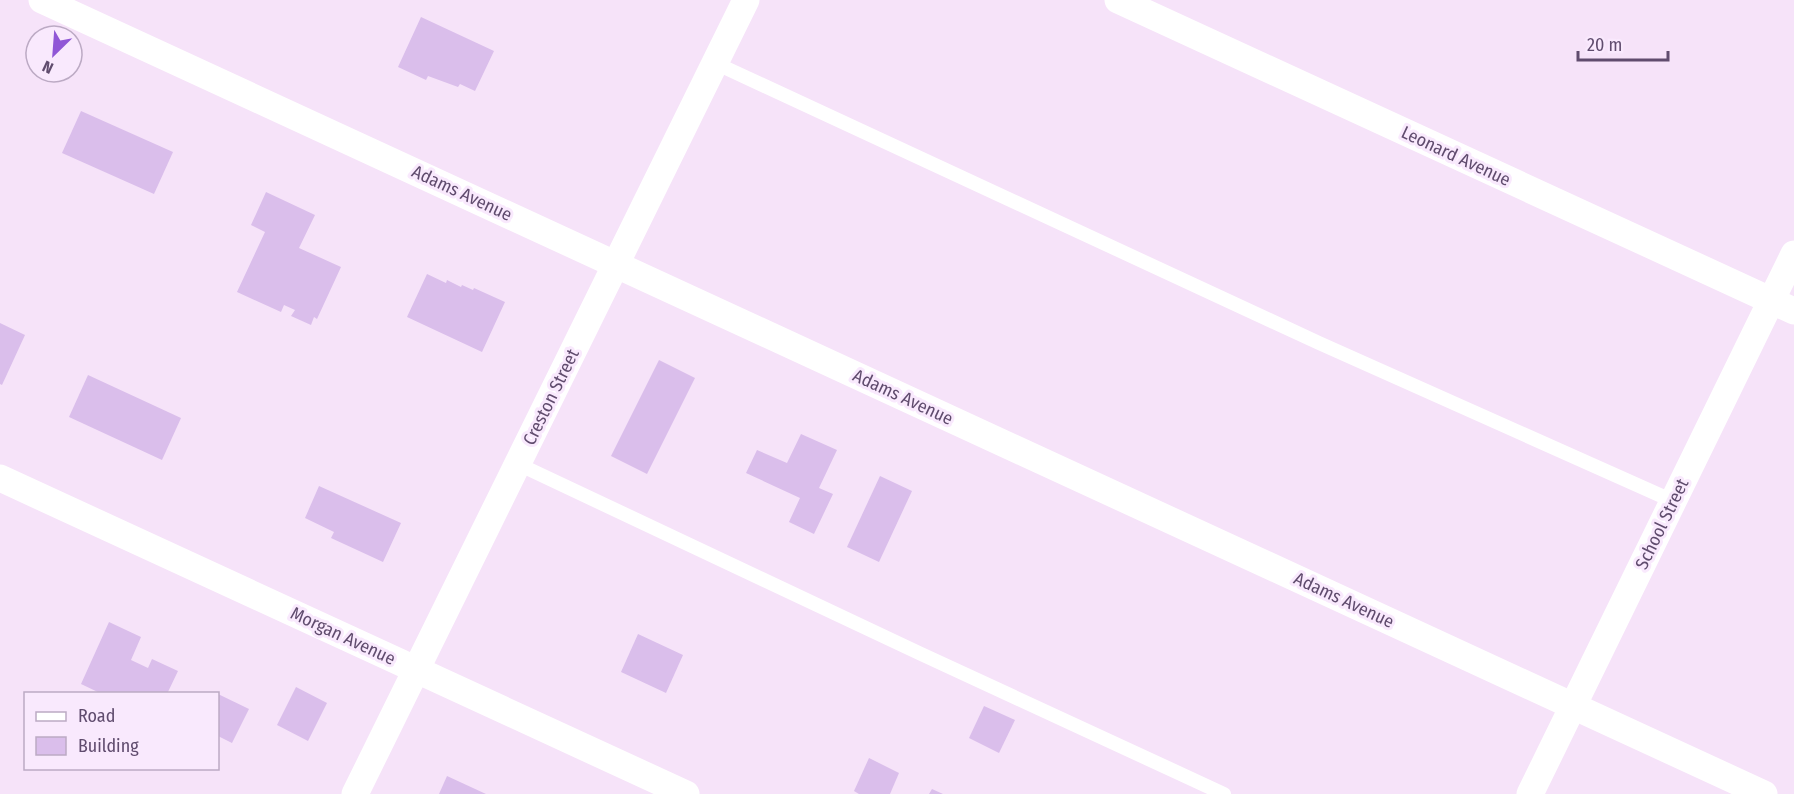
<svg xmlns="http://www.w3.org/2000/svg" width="1794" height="794" font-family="'Fira Sans Condensed',sans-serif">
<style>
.building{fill:#dabeeb}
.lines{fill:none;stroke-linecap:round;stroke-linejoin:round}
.lane{stroke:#fff;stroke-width:14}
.street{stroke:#fff;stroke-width:27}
.labels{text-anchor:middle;stroke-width:6;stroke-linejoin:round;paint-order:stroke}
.street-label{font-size:18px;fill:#604c6e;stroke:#f9e9fd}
</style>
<rect width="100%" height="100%" fill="#f6e3f9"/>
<g class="building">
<polygon points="421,17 494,51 475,91 460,84 458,87 428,76 426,80 398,67"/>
<polygon points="81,111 173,152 154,194 62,153"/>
<polygon points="266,192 315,215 299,248 341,267 317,319 314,317 311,325 291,316 295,310 284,305 281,312 237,292 265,232 251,225"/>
<polygon points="427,274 446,283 447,280 461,287 462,285 473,290 474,288 505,302 482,352 407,317"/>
<polygon points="0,323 25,335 2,385 0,384"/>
<polygon points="659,360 695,378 647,474 611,456"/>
<polygon points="88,375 181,418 162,460 69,417"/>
<polygon points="801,434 837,450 819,488 833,494 814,534 789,522 800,498 746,473 757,450 787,463"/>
<polygon points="880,476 912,491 879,562 847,547"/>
<polygon points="319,486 401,523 383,562 331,538 334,532 305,518"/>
<polygon points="109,622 141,637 131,660 148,668 152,659 178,671 167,694 102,694 81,684"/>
<polygon points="638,634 683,655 666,693 621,672"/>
<polygon points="296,687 327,703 308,741 277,725"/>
<polygon points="218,694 249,709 232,743 218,736"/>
<polygon points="984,706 1015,720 999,753 969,738"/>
<polygon points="869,758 899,773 890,794 859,794 854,791"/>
<polygon points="447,776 486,794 439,794"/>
<polygon points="932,789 943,794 929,794"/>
</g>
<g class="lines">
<g class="lane">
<polyline points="715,63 1319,343 1673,501"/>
<polyline points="518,464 919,653 1224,794"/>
</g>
<g class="street">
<polyline points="42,0 1764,794"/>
<polyline points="1118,0 1794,311"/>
<polyline points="0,478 686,794"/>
<polyline points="355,794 746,0"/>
<polyline points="1530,794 1794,254"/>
</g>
</g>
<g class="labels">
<g class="street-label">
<text transform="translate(1456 156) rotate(25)" y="6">Leonard Avenue</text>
<text transform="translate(462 193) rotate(25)" y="6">Adams Avenue</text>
<text transform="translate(551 397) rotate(-64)" y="6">Creston Street</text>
<text transform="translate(903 397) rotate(25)" y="6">Adams Avenue</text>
<text transform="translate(1662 524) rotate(-64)" y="6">School Street</text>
<text transform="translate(1344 600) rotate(25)" y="6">Adams Avenue</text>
<text transform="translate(343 636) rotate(25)" y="6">Morgan Avenue</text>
</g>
</g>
<rect x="24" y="692" width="195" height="78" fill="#f9e9fd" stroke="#bcaac4" stroke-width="1.5"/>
<rect x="36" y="712" width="30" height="9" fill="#ffffff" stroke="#bcaac4" stroke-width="1.5"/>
<text x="78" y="722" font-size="18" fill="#604c6e">Road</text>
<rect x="36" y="737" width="30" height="18" fill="#dabeeb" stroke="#bcaac4" stroke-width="1.5"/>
<text x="78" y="752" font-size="18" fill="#604c6e">Building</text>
<g transform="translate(54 54) rotate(205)"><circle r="28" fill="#f9e9fd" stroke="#bcaac4" stroke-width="1.5"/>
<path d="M0-4.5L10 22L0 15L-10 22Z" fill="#9056d6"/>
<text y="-9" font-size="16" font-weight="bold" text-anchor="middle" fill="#604c6e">N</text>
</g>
<path d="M1578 51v9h90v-9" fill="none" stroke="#604c6e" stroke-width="3"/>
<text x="1587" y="51" font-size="18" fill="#604c6e" stroke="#f9e9fd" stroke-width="4.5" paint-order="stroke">20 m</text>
</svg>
